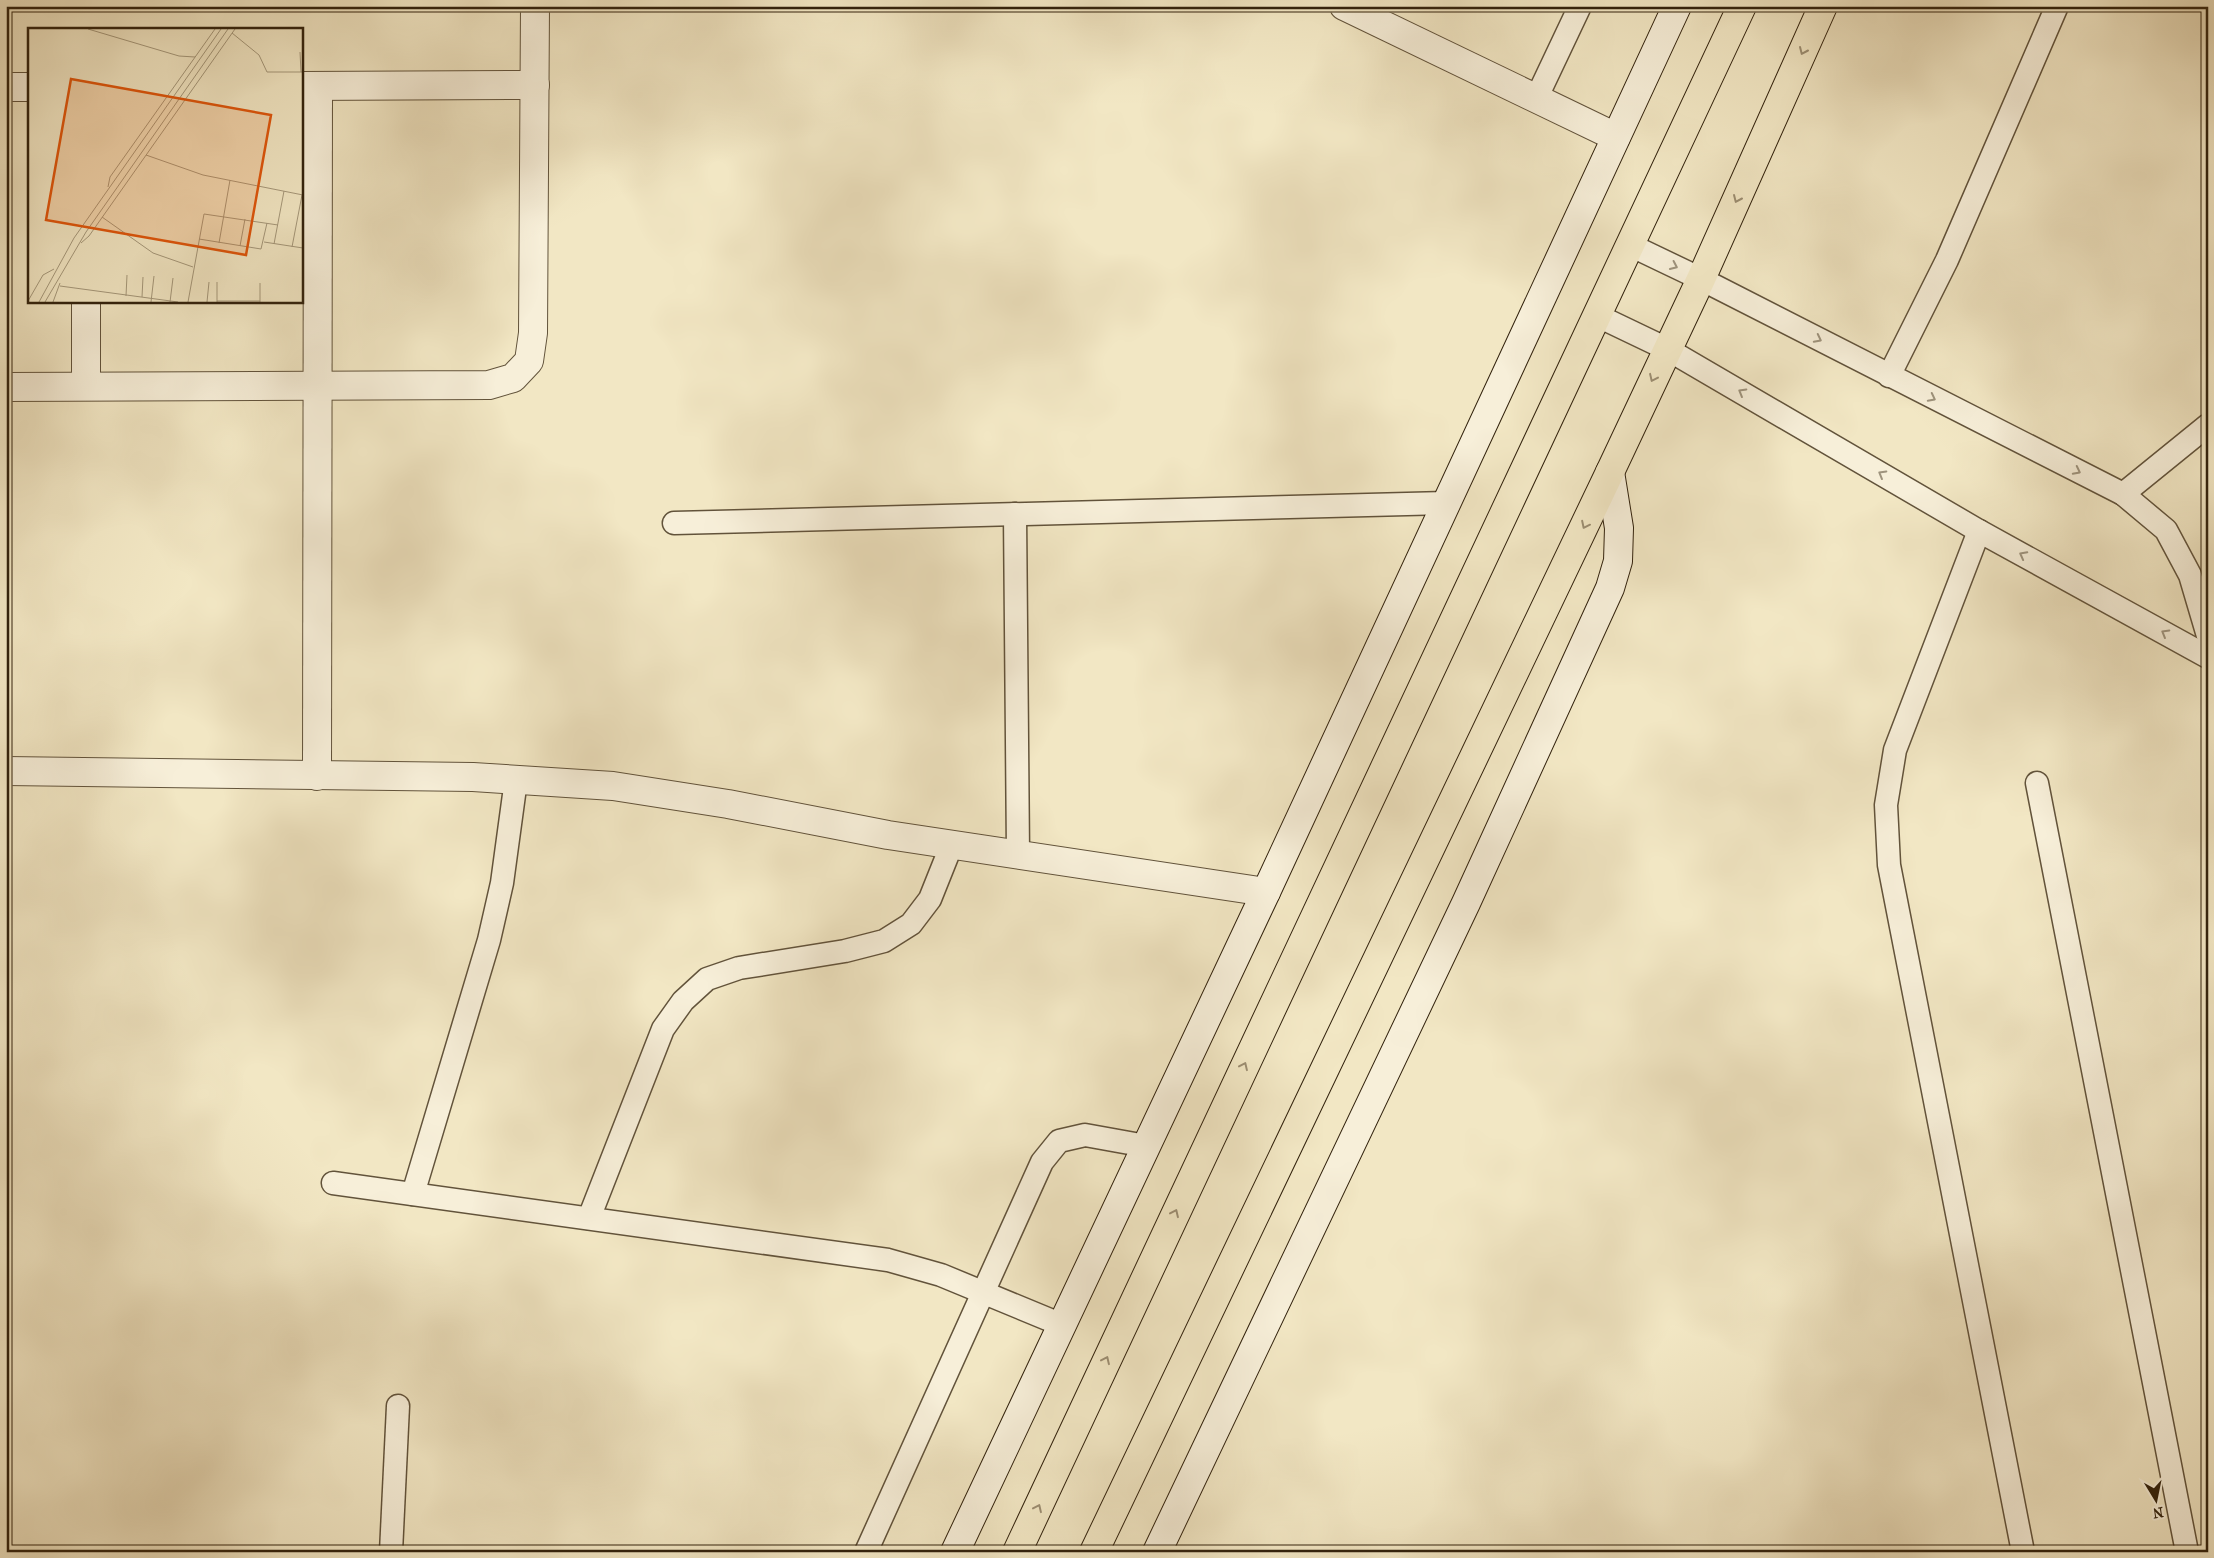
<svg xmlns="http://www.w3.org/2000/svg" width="2214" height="1558" font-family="'IM FELL French Canon',serif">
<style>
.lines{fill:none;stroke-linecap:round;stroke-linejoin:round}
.lane-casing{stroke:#62533b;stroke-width:25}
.street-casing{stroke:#62533b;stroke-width:30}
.secondary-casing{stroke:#32220d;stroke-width:30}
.highway-casing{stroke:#32220d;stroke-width:30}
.lane{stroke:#f7efd9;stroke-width:22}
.street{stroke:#f7efd9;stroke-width:28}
.secondary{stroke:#f7efd9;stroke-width:28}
.highway{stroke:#f2e7c4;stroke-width:28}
.oneway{stroke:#9c8e72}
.oneway2{stroke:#9e937d}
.inset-road{fill:none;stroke:#a5987b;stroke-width:1}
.view{fill:#df560c;fill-opacity:0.15;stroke:#df560c;stroke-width:2.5}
.inset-edge{fill:none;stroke:#32220d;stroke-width:2.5}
</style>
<rect width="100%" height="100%" fill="#f2e7c4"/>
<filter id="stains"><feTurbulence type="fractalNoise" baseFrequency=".004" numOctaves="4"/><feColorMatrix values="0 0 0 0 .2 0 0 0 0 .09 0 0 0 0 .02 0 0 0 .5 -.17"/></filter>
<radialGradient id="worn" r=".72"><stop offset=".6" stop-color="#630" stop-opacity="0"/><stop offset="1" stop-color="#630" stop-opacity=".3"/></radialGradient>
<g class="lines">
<g class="lane-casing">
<g id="lane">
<polyline points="1536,99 1580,6"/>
<polyline points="1630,245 1701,279 2123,494 2166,530 2190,575 2208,636"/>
<polyline points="1596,315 1667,349 1979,531 2208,657"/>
<polyline points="1889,376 1947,260 2057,6"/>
<polyline points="2123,494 2208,425"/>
<polyline points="1015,514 1018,854"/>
<polyline points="674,523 1446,503"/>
<polyline points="1979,531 1895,750 1886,805 1889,865 2023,1552"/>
<polyline points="2037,783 2187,1552"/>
<polyline points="333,1183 888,1260 941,1275 1062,1325"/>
<polyline points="413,1194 489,940 502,883 516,780"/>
<polyline points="589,1218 663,1029 683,1001 707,979 739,968 845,951 884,941 911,924 930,899 952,844"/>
<polyline points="391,1552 398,1406"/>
<polyline points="866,1552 1042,1162 1059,1141 1085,1135 1146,1146"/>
</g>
</g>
<g class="street-casing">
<g id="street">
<polyline points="1344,6 1616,137"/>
<polyline points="301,86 535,85"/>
<polyline points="6,87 29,87"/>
<polyline points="86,386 86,301"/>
<polyline points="6,387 489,385 513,378 529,361 533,333 535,6"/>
<polyline points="6,771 473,777 613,786 728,804 888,835 1266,892"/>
<polyline points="317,776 318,86"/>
</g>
</g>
<g class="secondary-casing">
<g id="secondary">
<polyline points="955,1552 1266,892 1677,6"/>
<polyline points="1157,1552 1466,903 1610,588 1618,561 1619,528 1610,472"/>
</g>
</g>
<g class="highway-casing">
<g id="highway">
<polyline points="1017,1552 1742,6"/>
<polyline points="1094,1552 1610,472 1701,279 1823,6"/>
</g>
</g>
<use href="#lane" class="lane"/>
<use href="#street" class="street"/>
<use href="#secondary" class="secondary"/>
<use href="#highway" class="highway"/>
</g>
<defs><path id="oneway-chevron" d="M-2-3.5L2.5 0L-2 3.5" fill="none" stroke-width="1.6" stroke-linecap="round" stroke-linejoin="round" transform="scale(1.25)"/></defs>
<g class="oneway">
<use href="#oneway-chevron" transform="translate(1803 51) rotate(114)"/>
<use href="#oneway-chevron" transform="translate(1737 199) rotate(114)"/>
<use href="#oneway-chevron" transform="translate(1653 378) rotate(115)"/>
<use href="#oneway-chevron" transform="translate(1585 525) rotate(116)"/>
<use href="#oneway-chevron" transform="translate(1244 1066) rotate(-65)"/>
<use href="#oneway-chevron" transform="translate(1175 1213) rotate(-65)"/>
<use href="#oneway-chevron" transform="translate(1106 1360) rotate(-65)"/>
<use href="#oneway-chevron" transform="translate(1038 1508) rotate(-65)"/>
</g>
<g class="oneway2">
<use href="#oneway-chevron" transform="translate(1674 266) rotate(25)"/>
<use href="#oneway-chevron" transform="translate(1818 339) rotate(27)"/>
<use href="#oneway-chevron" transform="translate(1742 392) rotate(-150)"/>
<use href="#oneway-chevron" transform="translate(1932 398) rotate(27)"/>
<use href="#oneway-chevron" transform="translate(2077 471) rotate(27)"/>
<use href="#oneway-chevron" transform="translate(1882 474) rotate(-150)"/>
<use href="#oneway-chevron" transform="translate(2023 555) rotate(-152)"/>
<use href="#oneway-chevron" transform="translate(2165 633) rotate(-150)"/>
</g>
<g transform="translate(28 28)">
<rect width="275" height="275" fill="#f2e7c4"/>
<path class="inset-road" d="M60,1L151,28L167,29M204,5L231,27L239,44H275M272,24L273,44M118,127L175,147L275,167M80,159L82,149L187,1M74,189L125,225L165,239M171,211L233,221L239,195M236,214L275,220M53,215L61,208L207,1M191,215L202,152M246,216L256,163M212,218L217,191M264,219L274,167M32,258L150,274M98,268L99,247M114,269L115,249M0,273L15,247L26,241M189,273H232M11,274L46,210L193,1M17,274L58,204L200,1M25,274L32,255M123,274L126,248M142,274L145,250M160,274L176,186L250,197M179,274L181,254M189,274V254M232,274V255"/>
<path class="view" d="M43,51L243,87L218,227L18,192Z"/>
<rect width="275" height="275" class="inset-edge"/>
</g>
<rect width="2214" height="1558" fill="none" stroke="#f2e7c4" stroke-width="25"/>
<rect x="8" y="8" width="2199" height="1543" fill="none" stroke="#32220d" stroke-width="2.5"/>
<rect x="12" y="12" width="2189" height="1533" fill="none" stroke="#32220d"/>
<g transform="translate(2156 1500) rotate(170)" stroke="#f7efd9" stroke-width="4" paint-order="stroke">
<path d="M0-4L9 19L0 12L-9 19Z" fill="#32220d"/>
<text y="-8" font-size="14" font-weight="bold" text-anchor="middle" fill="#32220d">N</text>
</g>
<rect width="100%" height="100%" filter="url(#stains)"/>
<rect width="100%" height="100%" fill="url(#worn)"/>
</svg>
